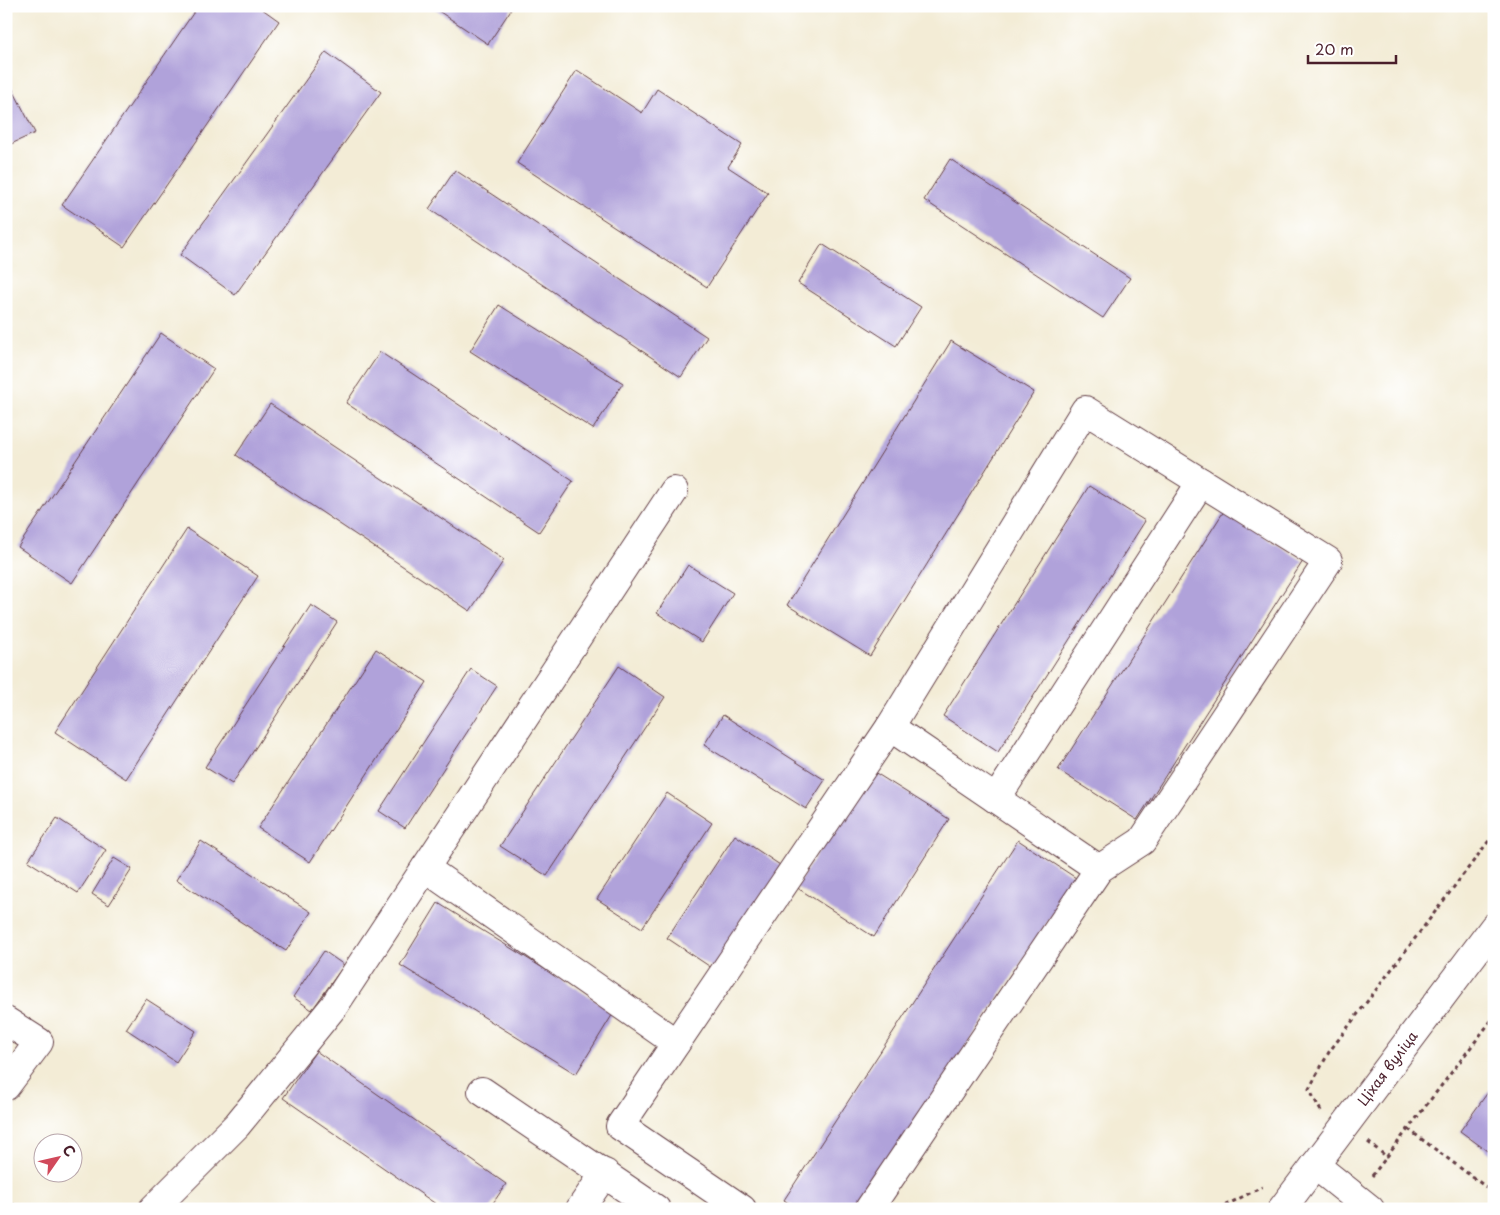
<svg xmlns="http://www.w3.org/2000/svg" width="1500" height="1215" font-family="'Playpen Sans',sans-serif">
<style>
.building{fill:#b0a2da}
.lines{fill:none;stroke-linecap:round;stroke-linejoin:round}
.minor-casing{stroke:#633e45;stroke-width:30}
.path{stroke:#633e45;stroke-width:3;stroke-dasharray:4 4;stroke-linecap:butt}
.minor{stroke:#fff;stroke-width:28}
.labels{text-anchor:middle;stroke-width:4.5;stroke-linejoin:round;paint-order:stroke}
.street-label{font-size:14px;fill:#4a1f2b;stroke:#fff}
</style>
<rect width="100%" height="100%" fill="#fff"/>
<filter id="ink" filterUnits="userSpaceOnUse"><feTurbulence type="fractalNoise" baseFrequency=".02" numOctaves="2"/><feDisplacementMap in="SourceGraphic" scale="10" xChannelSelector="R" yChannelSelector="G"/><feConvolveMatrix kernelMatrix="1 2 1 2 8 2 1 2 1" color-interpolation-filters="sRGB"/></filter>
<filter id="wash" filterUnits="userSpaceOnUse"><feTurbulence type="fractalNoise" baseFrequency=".0096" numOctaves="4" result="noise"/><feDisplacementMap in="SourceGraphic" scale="20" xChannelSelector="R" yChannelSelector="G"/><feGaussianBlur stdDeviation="1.12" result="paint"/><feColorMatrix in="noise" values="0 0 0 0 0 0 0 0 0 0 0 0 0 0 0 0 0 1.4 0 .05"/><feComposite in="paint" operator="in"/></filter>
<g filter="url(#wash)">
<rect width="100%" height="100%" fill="#f3ecd6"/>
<g id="blocks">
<g class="building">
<polygon points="198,6 258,6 279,21 124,247 62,205"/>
<polygon points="431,6 509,6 512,8 488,44"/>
<polygon points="326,52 381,92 235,295 180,255"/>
<polygon points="577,70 642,113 657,89 742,145 728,167 768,193 707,287 517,163"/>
<polygon points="6,76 35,133 11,144 6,134"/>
<polygon points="950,159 1130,278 1103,318 924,200"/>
<polygon points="455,170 707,337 681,377 429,209"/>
<polygon points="822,244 921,307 896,346 798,283"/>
<polygon points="499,305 623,383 593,429 470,351"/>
<polygon points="161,333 214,369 72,583 18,547"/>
<polygon points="951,341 1034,392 870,656 787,605"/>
<polygon points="380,352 573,481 539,532 346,403"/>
<polygon points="270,404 504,560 470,611 236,455"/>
<polygon points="1089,486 1145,521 998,752 943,716"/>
<polygon points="1224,511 1303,561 1137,820 1058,770"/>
<polygon points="187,529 258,576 126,779 55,732"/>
<polygon points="688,565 733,593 702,642 657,613"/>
<polygon points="311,605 337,622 232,784 205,767"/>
<polygon points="376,649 427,682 310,862 258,828"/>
<polygon points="619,666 665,697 547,876 500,846"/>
<polygon points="471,669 497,686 405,828 379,811"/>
<polygon points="723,715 825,780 806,809 704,745"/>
<polygon points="871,770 949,819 874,937 796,887"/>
<polygon points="667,793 712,823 642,928 597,899"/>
<polygon points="57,818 106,850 78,893 28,861"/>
<polygon points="735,835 783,867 715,970 667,938"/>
<polygon points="1018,840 1076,878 860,1209 797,1209 784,1200"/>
<polygon points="201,841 311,912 286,951 176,880"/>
<polygon points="114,858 132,869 109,905 92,894"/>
<polygon points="438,903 614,1012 576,1074 400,965"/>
<polygon points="324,951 344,965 312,1010 293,997"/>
<polygon points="146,999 196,1031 176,1062 126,1029"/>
<polygon points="316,1051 506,1184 489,1209 443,1209 283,1098"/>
<polygon points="1494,1084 1494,1156 1460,1131"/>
</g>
</g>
</g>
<g filter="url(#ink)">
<use href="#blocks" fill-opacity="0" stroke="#633e45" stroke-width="1"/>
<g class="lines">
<g class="minor-casing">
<g id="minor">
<polyline points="890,727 1085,410 1328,561 1142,841 1099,869"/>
<polyline points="996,799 1201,482"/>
<polyline points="425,868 676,1043"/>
<polyline points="6,1021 39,1042 6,1086"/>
<polyline points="482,1091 656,1209"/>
<polyline points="1315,1165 1370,1209"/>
<polyline points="153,1209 237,1125 334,1006 674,491"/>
<polyline points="580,1209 605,1173"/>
<polyline points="742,1209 620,1126 890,727 1099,869 869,1209"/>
<path id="s1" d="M1282,1209L1494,927"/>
</g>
</g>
<g class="path">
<polyline points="1321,1111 1309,1089 1329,1052 1494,834"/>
<polyline points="1408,1129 1494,1193"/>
<polyline points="1368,1142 1387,1157"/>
<polyline points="1372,1176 1494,1017"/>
<polyline points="6,1200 20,1209"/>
<polyline points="1218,1209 1262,1187"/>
</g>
<use href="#minor" class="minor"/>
</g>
</g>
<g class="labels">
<g class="street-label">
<text dy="5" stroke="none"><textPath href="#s1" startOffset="176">Ціхая вуліца</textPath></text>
</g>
</g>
<rect width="1500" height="1215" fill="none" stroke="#fff" stroke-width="25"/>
<g transform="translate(58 1158) rotate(56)"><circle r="24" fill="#ffffff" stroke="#b7a5aa"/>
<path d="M0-4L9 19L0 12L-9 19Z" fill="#d1495b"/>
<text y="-8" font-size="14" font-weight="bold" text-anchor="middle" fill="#4a1f2b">С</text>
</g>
<path d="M1308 55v8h88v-8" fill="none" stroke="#4a1f2b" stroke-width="2.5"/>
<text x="1315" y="55" font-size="15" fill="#4a1f2b" stroke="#ffffff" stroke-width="4" paint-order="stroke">20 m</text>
</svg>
